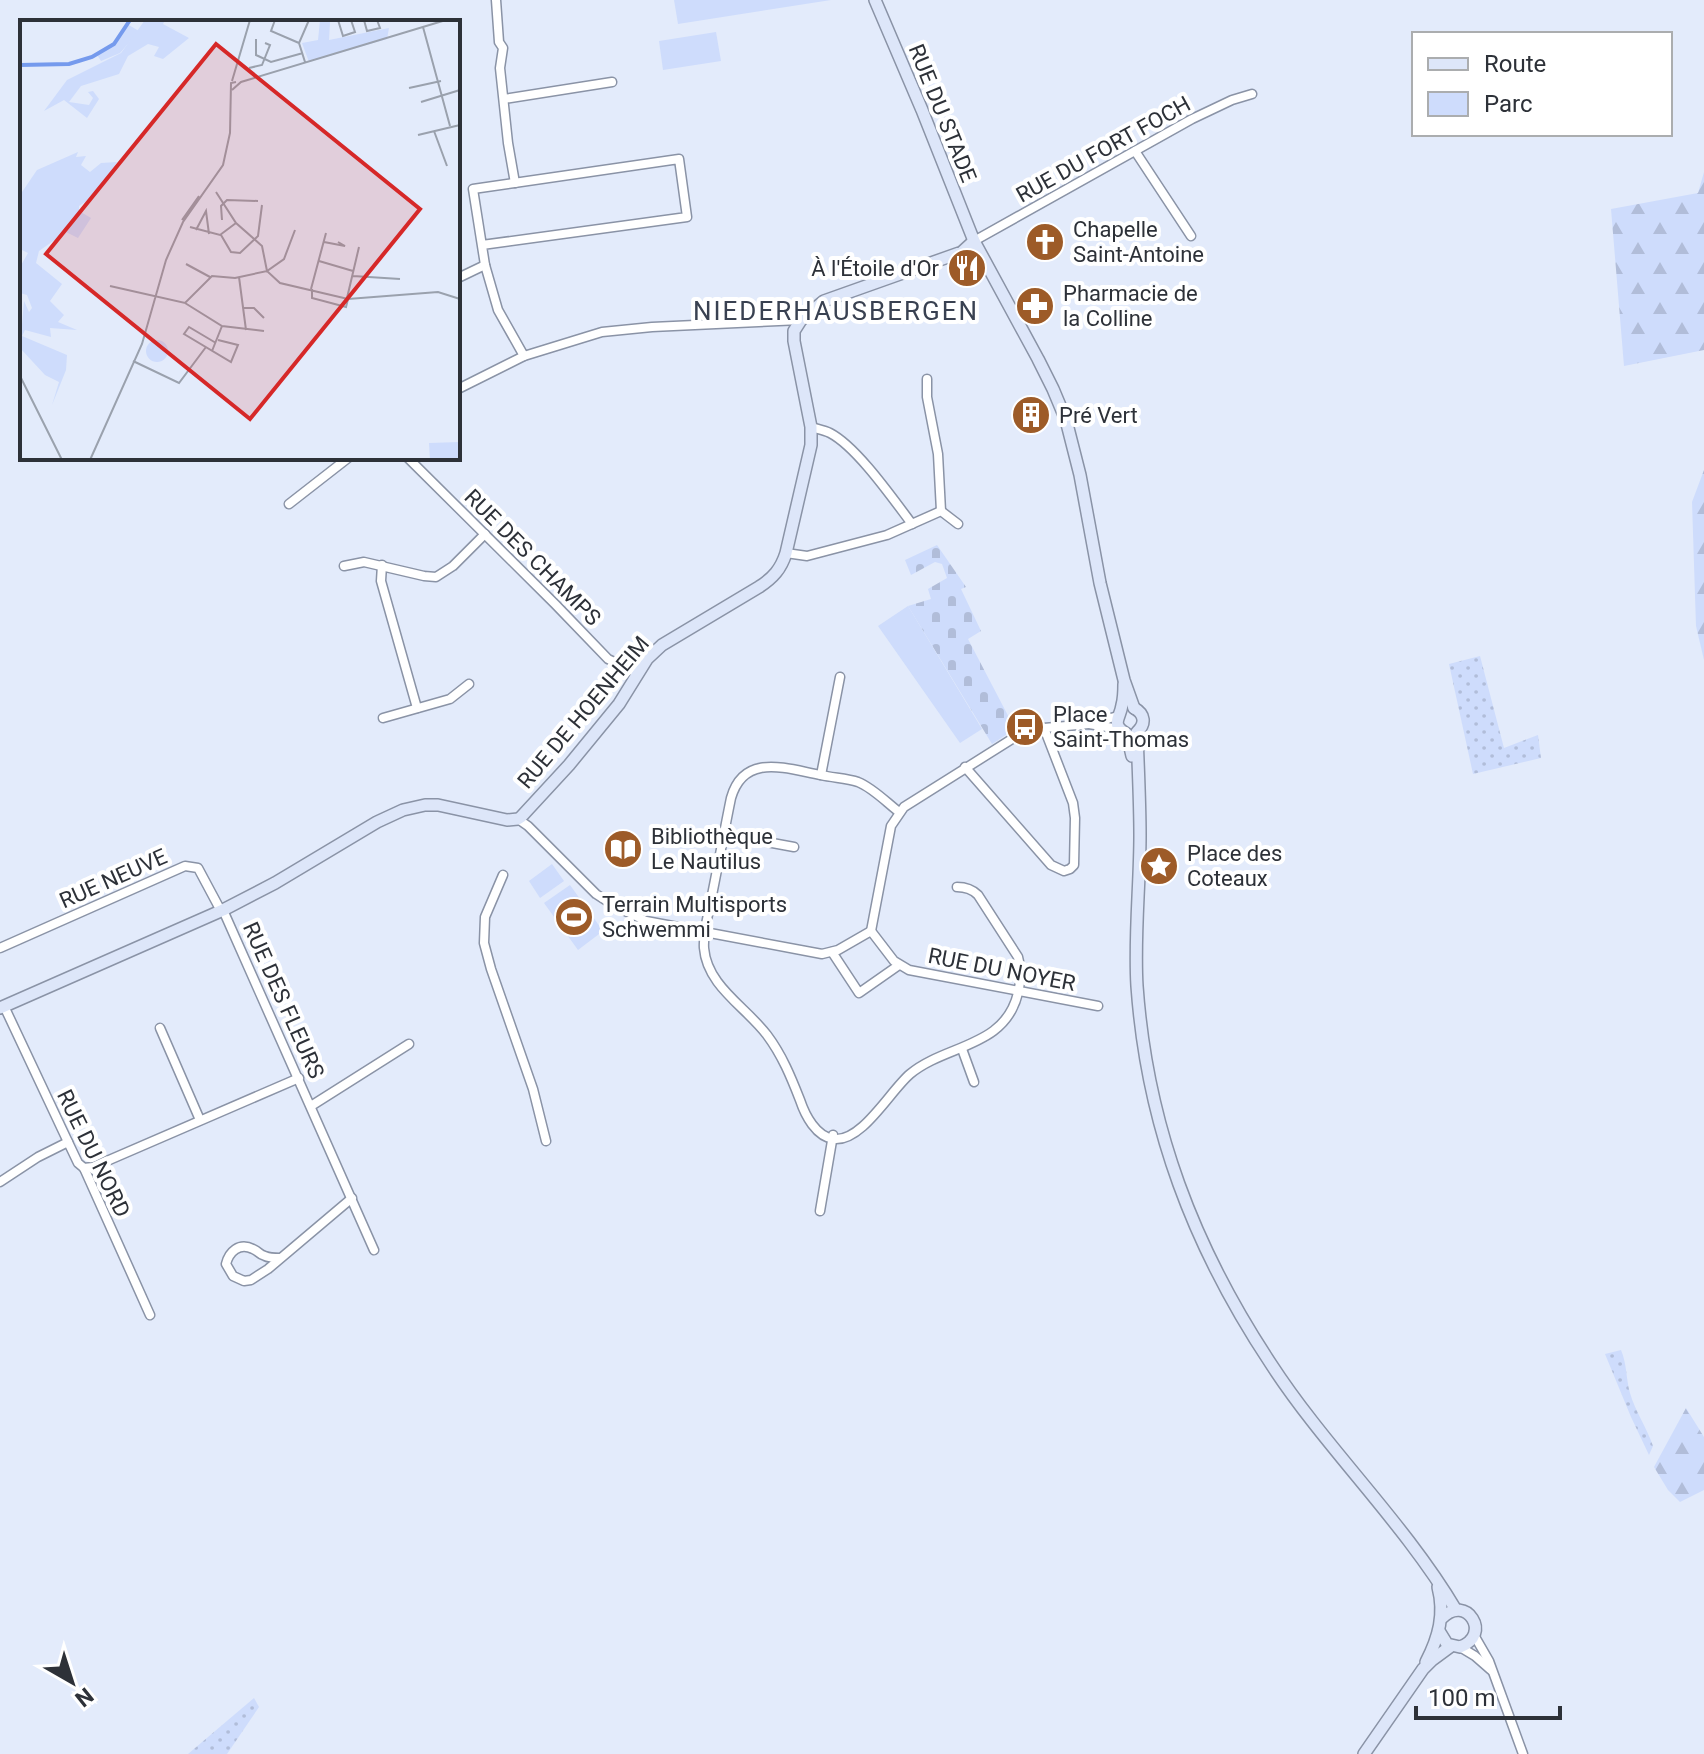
<svg xmlns="http://www.w3.org/2000/svg" width="1704" height="1754" font-family="Roboto,sans-serif">
<style>
.grass{fill:url(#grass-dots)}
.forest{fill:url(#forest-firs)}
.cemetery{fill:url(#cemetery-stones)}
.green{fill:#cedcfc}
.lines{fill:none;stroke-linecap:round;stroke-linejoin:round}
.street-casing{stroke:#8a93a6;stroke-width:11}
.secondary-casing{stroke:#8a93a6;stroke-width:14}
.street{stroke:#fff;stroke-width:8}
.secondary{stroke:#dde6f9;stroke-width:11}
.labels{text-anchor:middle;stroke-width:8;stroke-linejoin:round;paint-order:stroke}
.street-label{font-size:22px;fill:#2d3138;stroke:#fff}
.poi-label{font-size:22px;fill:#2d3138;stroke:#fff;text-anchor:start}
.quarter-label{font-size:26px;letter-spacing:2px;fill:#394151;stroke:#fff}
.inset-river{fill:none;stroke:#759aed;stroke-width:4}
.inset-road{fill:none;stroke:#9aa1ad;stroke-width:2}
.view{fill:#d62828;fill-opacity:0.15;stroke:#d62828;stroke-width:4}
.inset-edge{fill:none;stroke:#2d3138;stroke-width:4}
</style>
<defs>
<pattern id="grass-dots" width="8" height="8" patternUnits="userSpaceOnUse" patternTransform="scale(2)"><rect width="8" height="8" fill="#cedcfc"/><path d="M2 2h.1M6 6h.1" fill="none" stroke="#b1bdd9" stroke-width="1.8" stroke-linecap="round"/></pattern>
<pattern id="forest-firs" width="22" height="20" patternUnits="userSpaceOnUse" patternTransform="scale(2)"><rect width="22" height="20" fill="#cedcfc"/><path d="M5 1l3.5 6h-7zM16 11l3.5 6h-7z" fill="#b1bdd9"/></pattern>
<pattern id="cemetery-stones" width="16" height="16" patternUnits="userSpaceOnUse" patternTransform="scale(2)"><rect width="16" height="16" fill="#cedcfc"/><path d="M2 7V4a2 2 0 0 1 4 0v3zM10 15v-3a2 2 0 0 1 4 0v3z" fill="#b1bdd9"/></pattern>
</defs>
<rect width="100%" height="100%" fill="#e3ebfb"/>
<g class="grass">
<polygon points="1480,656 1504,748 1538,735 1541,758 1473,774 1449,664"/>
<path d="M1621,1350C1627,1364 1626,1379 1630,1393C1635,1411 1647,1428 1653,1446L1649,1455L1631,1417L1605,1354Z"/>
<polygon points="254,1698 259,1707 227,1754 188,1754"/>
</g>
<g class="forest">
<polygon points="1704,172 1704,350 1624,366 1611,209 1698,193"/>
<polygon points="1704,470 1704,660 1696,626 1692,502"/>
<polygon points="1686,1408 1704,1437 1704,1490 1680,1502 1668,1490 1654,1467"/>
</g>
<polygon class="cemetery" points="937,545 966,587 961,589 981,631 968,639 1015,729 992,744 908,606 931,599 928,589 947,578 942,564 935,562 911,575 905,560"/>
<g class="green">
<polygon points="674,0 831,0 678,24"/>
<polygon points="716,32 721,61 663,70 659,41"/>
<polygon points="908,606 982,729 960,743 878,626"/>
<polygon points="552,864 564,881 540,898 529,881"/>
<polygon points="570,885 603,931 578,950 544,903"/>
</g>
<g class="lines">
<g class="street-casing">
<g id="street">
<polyline points="496,0 499,42 503,48 500,68 508,143 515,183"/>
<polyline points="504,99 612,82"/>
<polyline points="1135,151 1191,236"/>
<polyline points="974,241 1192,119 1232,100 1252,94"/>
<polyline points="482,245 687,217 679,159 473,189 485,265 498,310 524,356"/>
<polyline points="458,278 485,265"/>
<polyline points="927,379 927,397 938,454 941,511"/>
<polyline points="458,389 524,356 602,332 652,327 801,320"/>
<path d="M811,427C817,429 824,430 830,433C857,447 893,499 912,524"/>
<polyline points="408,458 555,604 608,659 637,673"/>
<polyline points="289,504 348,458"/>
<polyline points="786,553 807,556 887,535 941,511 958,524"/>
<polyline points="382,565 381,581 417,708"/>
<polyline points="344,566 364,562 424,576 436,577 453,566 485,534"/>
<polyline points="1118,716 1089,724 1119,729"/>
<polyline points="383,718 450,699 469,684"/>
<polyline points="965,767 1051,865 1064,871 1070,869 1074,865 1075,818 1073,803 1044,728"/>
<polyline points="821,775 840,677"/>
<path d="M899,812C886,802 873,788 858,782C847,778 833,778 821,775C787,769 744,752 731,798C724,832 718,866 711,900C708,916 703,932 704,948C707,986 746,1007 767,1035C782,1055 791,1077 800,1100C805,1115 816,1137 834,1139C862,1142 890,1091 910,1074C946,1044 1005,1048 1018,993C1021,981 1022,970 1018,957L978,895C972,889 966,887 957,887"/>
<polyline points="518,819 528,826 596,894 613,905 646,921 822,954 838,950 871,931 894,961 909,970 1098,1006"/>
<polyline points="724,834 794,847"/>
<polyline points="503,875 485,917 484,943 491,969 533,1089 546,1141"/>
<polyline points="223,910 374,1250"/>
<polyline points="871,931 891,826 904,807 1020,734 1044,728 1089,724"/>
<polyline points="0,948 185,866 198,868 221,911"/>
<polyline points="832,952 859,993 899,965"/>
<polyline points="4,1006 68,1142 78,1163 84,1168 150,1315"/>
<polyline points="160,1028 200,1120"/>
<polyline points="962,1049 974,1082"/>
<polyline points="311,1106 409,1044"/>
<polyline points="84,1168 93,1167 299,1078"/>
<polyline points="0,1182 38,1157 68,1142"/>
<polyline points="820,1211 833,1135"/>
<path d="M280,1258C275,1258 269,1258 265,1256C258,1254 260,1252 253,1249C239,1242 229,1252 226,1264L233,1276L244,1281L251,1280L268,1269L352,1198"/>
<polyline points="1474,1635 1489,1661 1523,1754"/>
<polyline points="1460,1647 1475,1656 1491,1670"/>
</g>
</g>
<g class="secondary-casing">
<g id="secondary">
<polyline points="875,0 922,110 974,241 1038,359 1053,389 1066,420 1080,475 1100,583 1124,680 1134,708"/>
<path d="M1124,684C1124,691 1124,698 1122,705C1120,719 1110,724 1127,734L1132,756"/>
<path d="M1134,708C1145,714 1146,724 1137,732C1138,766 1140,801 1140,835C1140,885 1134,936 1137,986C1147,1126 1194,1248 1271,1364C1327,1450 1403,1521 1456,1610"/>
<path d="M0,1008L223,910L275,883L377,822L403,810L425,805H438L507,820L518,819L521,817L569,765L619,704L647,659L662,645L759,587C773,578 781,569 786,553L811,445V427L794,341V331L801,320L824,301L962,252L974,241"/>
<path d="M1439,1631L1447,1644L1460,1647C1493,1635 1466,1593 1442,1618"/>
<path d="M1426,1662C1439,1637 1445,1614 1438,1587"/>
<polyline points="1364,1754 1423,1669 1432,1660 1451,1646"/>
</g>
</g>
<use href="#street" class="street"/>
<use href="#secondary" class="secondary"/>
</g>
<defs>
<g id="church-disc" transform="scale(2)"><circle r="9.5" fill="#9d5b28" stroke="#fff"/><path d="M-1.2-6h2.4v3.5h3.3v2.4h-3.3V6h-2.4V-.1h-3.3v-2.4h3.3Z" fill="#fff"/></g>
<g id="restaurant-disc" transform="scale(2)"><circle r="9.5" fill="#9d5b28" stroke="#fff"/><path d="M-5-6h1v4h1v-4h1v4h1v-4h1v5L-1.5 .5V6h-2V.5L-5-1ZM5-6V6H3V1.5H1.5Q1.5-4 5-6Z" fill="#fff"/></g>
<g id="pharmacy-disc" transform="scale(2)"><circle r="9.5" fill="#9d5b28" stroke="#fff"/><path d="M-2-6h4v4h4v4h-4v4h-4v-4h-4v-4h4Z" fill="#fff"/></g>
<g id="building-disc" transform="scale(2)"><circle r="9.5" fill="#9d5b28" stroke="#fff"/><path d="M-4-6H4V6H1V3H-1V6H-4ZM-2.5-4.3h1.7v1.8h-1.7ZM.8-4.3h1.7v1.8H.8ZM-2.5-1h1.7V.8h-1.7ZM.8-1h1.7V.8H.8Z" fill="#fff"/></g>
<g id="bus-disc" transform="scale(2)"><circle r="9.5" fill="#9d5b28" stroke="#fff"/><path d="M-5-6H5V4H4V6H2V4H-2V6H-4V4H-5ZM-3.5-4V0h7V-4ZM-3.5 1.2v1.5H-2V1.2ZM2 1.2v1.5H3.5V1.2Z" fill="#fff"/></g>
<g id="library-disc" transform="scale(2)"><circle r="9.5" fill="#9d5b28" stroke="#fff"/><path d="M-6-4Q-3-5.5-.7-3.5V5Q-3 3-6 4ZM6-4Q3-5.5 .7-3.5V5Q3 3 6 4Z" fill="#fff"/></g>
<g id="sight-disc" transform="scale(2)"><circle r="9.5" fill="#9d5b28" stroke="#fff"/><path d="M0-6L1.8-2.2L6-1.7L2.9 1.2L3.7 5.4L0 3.3L-3.7 5.4L-2.9 1.2L-6-1.7L-1.8-2.2Z" fill="#fff"/></g>
<g id="stadium-disc" transform="scale(2)"><circle r="9.5" fill="#9d5b28" stroke="#fff"/><path d="M0-5a6.5 5 0 1 0 0 10a6.5 5 0 1 0 0-10ZM-3.5-1.8h7v3.6h-7Z" fill="#fff"/></g>
</defs>
<g fill-rule="evenodd">
<use href="#church-disc" x="1045" y="242"/>
<use href="#restaurant-disc" x="967" y="268"/>
<use href="#pharmacy-disc" x="1035" y="306"/>
<use href="#building-disc" x="1031" y="415"/>
<use href="#bus-disc" x="1025" y="727"/>
<use href="#library-disc" x="623" y="849"/>
<use href="#sight-disc" x="1159" y="866"/>
<use href="#stadium-disc" x="574" y="917"/>
</g>
<g class="labels">
<g class="street-label">
<text transform="translate(943 113) rotate(68)" y="8">RUE DU STADE</text>
<text transform="translate(1103 149) rotate(-29)" y="8">RUE DU FORT FOCH</text>
<text transform="translate(533 557) rotate(45)" y="8">RUE DES CHAMPS</text>
<text transform="translate(583 712) rotate(-50)" y="8">RUE DE HOENHEIM</text>
<text transform="translate(113 878) rotate(-24)" y="8">RUE NEUVE</text>
<text transform="translate(1002 969) rotate(11)" y="8">RUE DU NOYER</text>
<text transform="translate(284 1000) rotate(66)" y="8">RUE DES FLEURS</text>
<text transform="translate(94 1153) rotate(64)" y="8">RUE DU NORD</text>
</g>
<g class="poi-label">
<text x="1073" y="237">Chapelle<tspan x="1073" dy="25">Saint-Antoine</tspan></text>
<text x="939" y="276" text-anchor="end">À l'Étoile d'Or</text>
<text x="1063" y="301">Pharmacie de<tspan x="1063" dy="25">la Colline</tspan></text>
<text x="1059" y="423">Pré Vert</text>
<text x="1053" y="722">Place<tspan x="1053" dy="25">Saint-Thomas</tspan></text>
<text x="651" y="844">Bibliothèque<tspan x="651" dy="25">Le Nautilus</tspan></text>
<text x="1187" y="861">Place des<tspan x="1187" dy="25">Coteaux</tspan></text>
<text x="602" y="912">Terrain Multisports<tspan x="602" dy="25">Schwemmi</tspan></text>
</g>
<g class="quarter-label">
<text x="836" y="320">NIEDERHAUSBERGEN</text>
</g>
</g>
<g transform="translate(20 20)">
<rect width="440" height="440" fill="#e3ebfb"/>
<path d="M107,4L119,11L100,33L81,41L76,33L91,25Z" fill="#cedcfc"/>
<path d="M125,0H145L143,4L169,18L143,39L134,36L139,27L128,24L108,36L99,54L61,66L49,82L69,85L73,78L68,72L73,71L79,79L67,98L44,80L24,91L47,60L101,33ZM58,132L56,137L66,136L61,145L70,152L81,143L97,142L76,175L59,186V191L71,198L58,218L46,212L19,231L16,243L42,264L30,281L44,295L38,302L57,310L30,308L31,317L5,310L2,316L47,335L46,350L32,385L39,362L25,355L0,328L4,281L9,292L12,288L7,275L0,273V247L8,233L0,229V175L17,150ZM440,422V440H410L409,423Z" fill="#cedcfc"/>
<path d="M300,0L310,2L309,20L369,8L367,19L289,42L282,23L298,20ZM126 331a11 11 0 1 1 22 0a11 11 0 1 1-22 0Z" fill="#cedcfc"/>
<path class="inset-river" d="M0,45L49,44L72,37L94,24L110,0"/>
<path class="inset-road" d="M255,0L251,11L279,23M318,0L323,16L335,12L331,0M344,0L347,11L360,8L357,0M403,7L430,106M236,19V35L251,42L283,33M285,42L279,23L289,0M229,48L242,45L250,25L245,23M212,61L230,0M389,68L421,61M212,70L221,62L426,0M401,82L440,70M414,111L427,146M398,115L440,105M196,172L216,203L242,226L247,251L264,239L275,210M162,200L179,176M202,200L201,186L207,180L238,181M170,207L200,215L216,203M176,210L186,191L189,214M201,215L211,232L220,233L238,216L242,185M304,222L325,226L318,222M299,241L333,251M166,244L190,257M333,256L380,259M219,257L226,310M90,266L165,283L192,256L215,258L247,251L260,263L328,279L418,272L440,279M291,269L306,213M292,269V278L326,287L328,279M327,278L339,227M165,283L202,306L244,311M224,288H234L244,298M196,323L169,307L164,314L211,342L218,325L198,320M192,331L202,306M113,341L159,363L186,327M0,356L42,440M70,440L122,324L146,240L163,202L203,145L210,113L211,63L216,62"/>
<path class="view" d="M196,24L400,189L230,399L26,234Z"/>
<rect width="440" height="440" class="inset-edge"/>
</g>
<rect x="1412" y="32" width="260" height="104" fill="#ffffff" stroke="#abadaf" stroke-width="2"/>
<rect x="1428" y="58" width="40" height="12" fill="#dde6f9" stroke="#abadaf" stroke-width="2"/>
<text x="1484" y="72" font-size="24" fill="#2d3138">Route</text>
<rect x="1428" y="92" width="40" height="24" fill="#cedcfc" stroke="#abadaf" stroke-width="2"/>
<text x="1484" y="112" font-size="24" fill="#2d3138">Parc</text>
<g transform="translate(72 1682) rotate(141)" stroke="#ffffff" stroke-width="6" paint-order="stroke">
<path d="M0-6L14 30L0 20L-14 30Z" fill="#2d3138"/>
<text y="-12" font-size="22" font-weight="bold" text-anchor="middle" fill="#2d3138">N</text>
</g>
<path d="M1416 1706v12h144v-12" fill="none" stroke="#2d3138" stroke-width="4"/>
<text x="1428" y="1706" font-size="24" fill="#2d3138" stroke="#ffffff" stroke-width="6" paint-order="stroke">100 m</text>
</svg>
